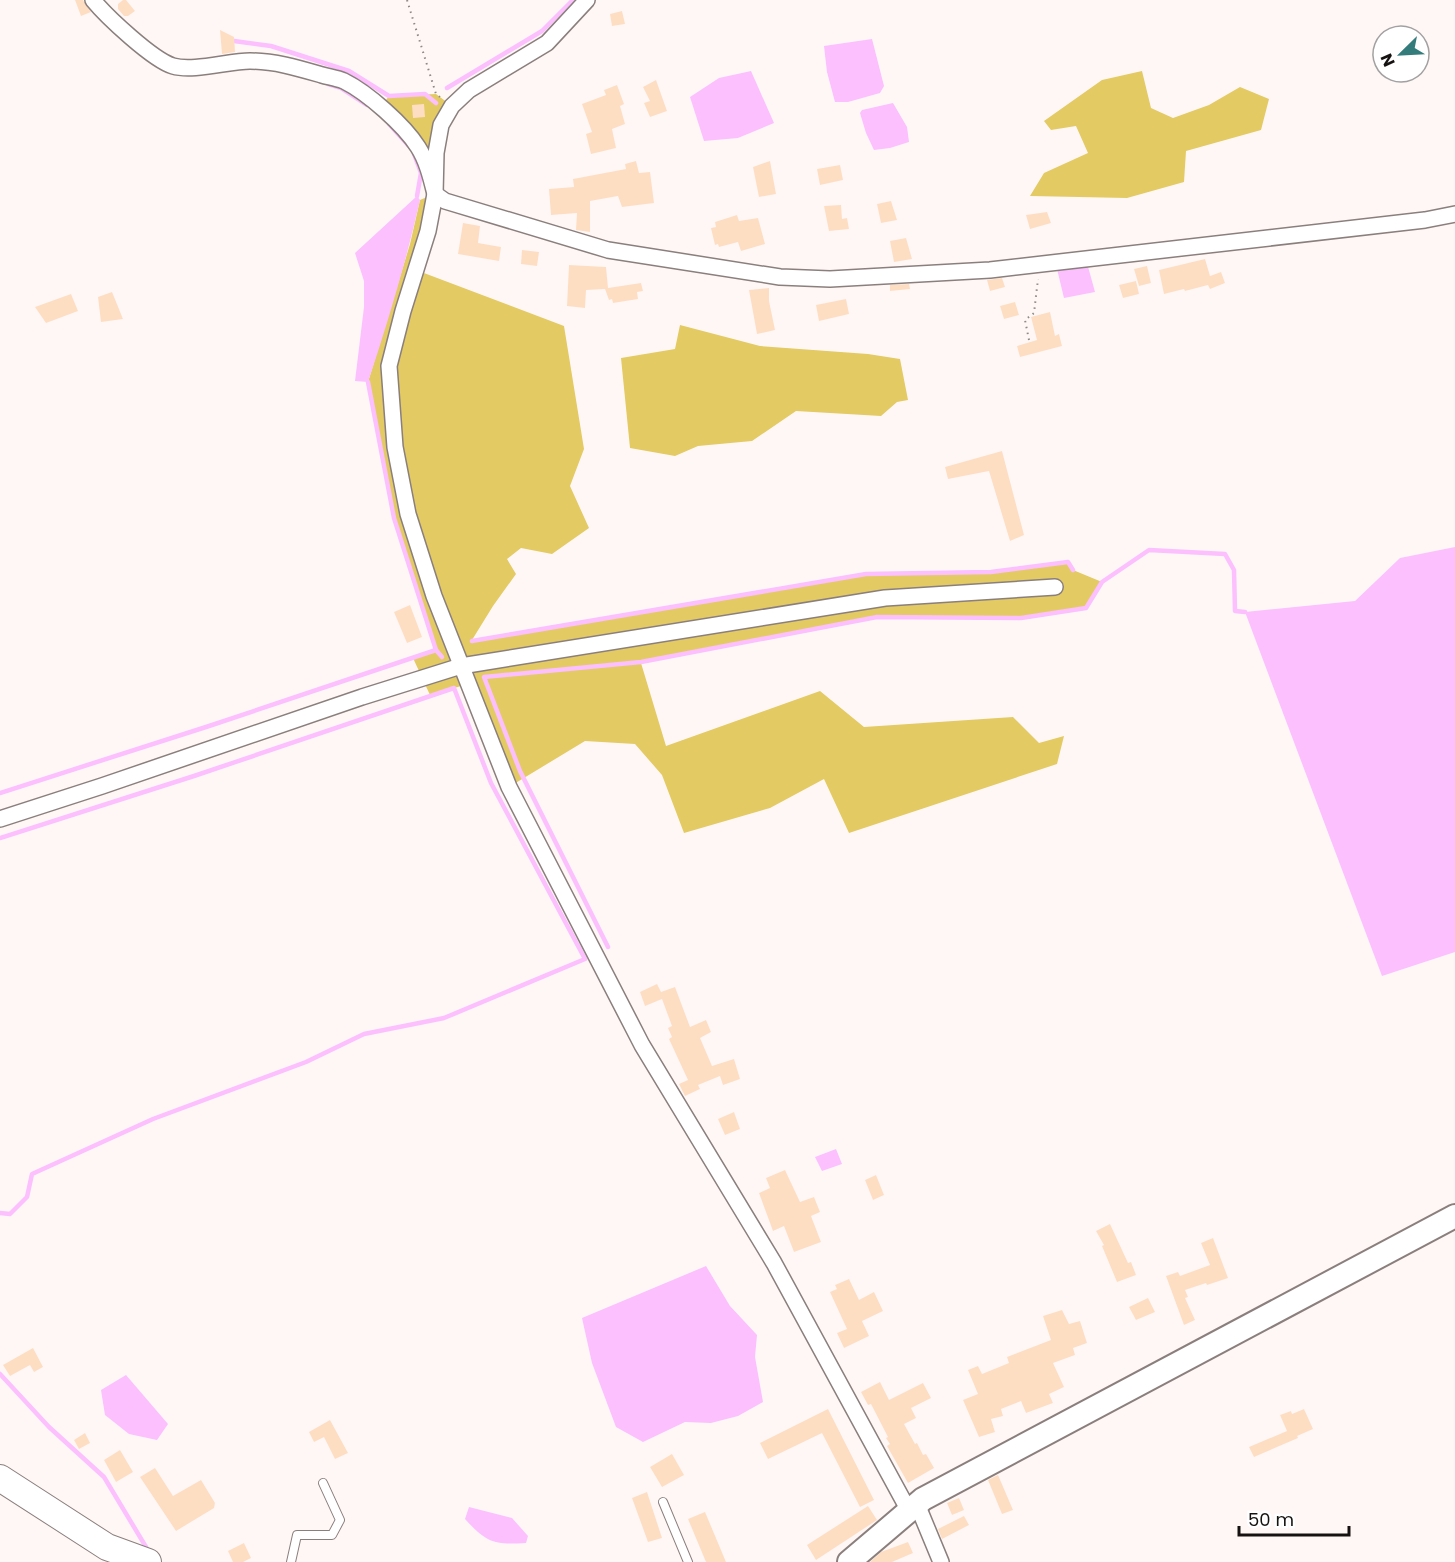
<svg xmlns="http://www.w3.org/2000/svg" width="1455" height="1562" font-family="Poppins,sans-serif">
<style>
.green{fill:#e3ca63}
.water{fill:#fbc0fd}
.lines{fill:none;stroke-linecap:round;stroke-linejoin:round}
.stream{stroke:#fbc0fd;stroke-width:4.5}
.building{fill:#fedec2}
.lane-casing{stroke:#8a7f7d;stroke-width:10}
.street-casing{stroke:#8a7f7d;stroke-width:18}
.secondary-casing{stroke:#8a7f7d;stroke-width:26}
.primary-casing{stroke:#8a7f7d;stroke-width:28}
.path{stroke:#8e8887;stroke-width:2;stroke-dasharray:1.5 4.5;stroke-linecap:butt}
.lane{stroke:#fff;stroke-width:8}
.street{stroke:#fff;stroke-width:15}
.secondary{stroke:#fff;stroke-width:22}
.primary{stroke:#fff;stroke-width:26}
</style>
<rect width="100%" height="100%" fill="#fff7f6"/>
<g class="green">
<polygon points="1142,71 1151,108 1173,118 1209,105 1240,87 1269,99 1261,130 1186,151 1184,182 1127,198 1030,196 1044,173 1088,153 1076,126 1051,130 1044,121 1102,80"/>
<path d="M436,94L452,106L441,125L436,153L435,195L428,231L416,270L564,326L584,449L570,486L589,528L552,554L521,548L507,559L516,574L493,606L472,640L866,574L991,572L1068,562L1073,570L1102,582L1086,608L1021,618L877,617L641,663L666,746L820,691L864,727L1013,717L1039,743L1064,736L1057,764L849,833L824,779L770,808L684,833L662,775L635,744L585,741L509,787L468,684L430,695L413,658L435,650L394,518L368,382L410,244L420,200L434,194C424,150 413,139 381,107L389,96Z"/>
<polygon points="680,325 760,346 868,354 900,359 908,400 897,402 881,416 796,411 752,441 698,446 675,456 630,448 621,358 675,349"/>
</g>
<g class="water">
<polygon points="872,39 884,86 880,93 848,102 835,102 827,72 824,46"/>
<polygon points="751,71 774,123 738,138 704,141 690,97 719,78"/>
<polygon points="893,103 907,127 909,142 890,148 874,150 866,133 860,113 862,110"/>
<path d="M417,196L420,200C406,262 388,322 368,382L355,381L364,307V281L355,253Z"/>
<polygon points="1087,263 1095,292 1064,298 1057,269"/>
<polygon points="1455,547 1455,952 1382,976 1245,612 1355,601 1400,558"/>
<polygon points="836,1149 842,1164 822,1171 815,1157"/>
<polygon points="706,1266 730,1306 757,1335 755,1357 763,1402 738,1416 711,1423 685,1422 643,1442 616,1427 592,1363 582,1318"/>
<polygon points="126,1375 168,1424 157,1440 129,1434 105,1415 101,1390"/>
<path d="M469,1507L512,1518L528,1536L526,1543C494,1545 487,1543 465,1519Z"/>
</g>
<g class="lines">
<g class="stream">
<polyline points="234,41 271,46 349,71 389,96 425,94 436,103"/>
<polyline points="328,84 341,88 367,105"/>
<polyline points="447,88 542,31 573,0"/>
<polyline points="389,124 408,145"/>
<polyline points="414,154 421,173 417,196"/>
<polyline points="472,641 866,574 991,572 1068,562 1073,570"/>
<polyline points="436,650 442,657"/>
<polyline points="0,793 206,727 436,650 394,518 368,382"/>
<polyline points="0,838 194,776 454,688 491,783 585,959 444,1018 364,1034 306,1062 153,1119 32,1174 27,1197 10,1214 0,1213"/>
<polyline points="608,947 520,771 484,677 641,662 877,617 1021,618 1086,608 1102,582 1149,550 1225,554 1234,570 1235,611 1245,612"/>
<polyline points="0,1374 49,1427 104,1477 149,1552"/>
</g>
</g>
<g class="building">
<polygon points="75,0 83,0 91,12 81,16"/>
<polygon points="123,0 126,0 135,11 128,16 124,16 118,9 118,4"/>
<polygon points="622,11 625,24 612,26 610,14"/>
<polygon points="220,30 234,37 235,52 222,54"/>
<polygon points="656,80 667,111 650,117 644,103 650,101 643,87"/>
<polygon points="617,85 624,104 620,106 625,124 612,129 616,148 591,154 586,134 592,132 582,104 606,95 604,90"/>
<polygon points="424,104 425,117 413,118 412,105"/>
<polygon points="636,161 639,173 650,172 654,203 622,207 618,196 590,201 590,232 576,230 577,213 551,215 549,189 574,187 573,179 626,169 625,164"/>
<polygon points="770,161 776,194 759,197 753,167"/>
<polygon points="840,165 843,180 820,185 817,169"/>
<polygon points="891,201 897,220 881,223 877,204"/>
<polygon points="841,205 842,219 847,218 849,229 829,231 824,206"/>
<polygon points="1047,212 1051,223 1030,229 1026,215"/>
<polygon points="737,215 739,221 758,218 765,244 741,251 738,242 719,247 718,244 715,245 711,228 716,227 715,222"/>
<polygon points="463,223 480,226 478,243 501,247 499,261 458,254"/>
<polygon points="906,238 912,259 894,262 890,241"/>
<polygon points="522,250 539,252 537,266 521,264"/>
<polygon points="1205,259 1210,276 1221,272 1225,283 1210,289 1208,285 1185,291 1184,289 1164,294 1159,270"/>
<polygon points="569,265 606,267 608,288 641,283 643,291 637,292 638,299 613,303 612,299 609,300 605,289 586,290 585,308 567,306"/>
<polygon points="1147,266 1151,283 1139,286 1134,269"/>
<polygon points="1002,278 1005,287 990,291 987,280"/>
<polygon points="1136,281 1139,294 1123,298 1119,285"/>
<polygon points="909,284 910,289 890,291 890,285"/>
<polygon points="769,288 769,301 775,330 757,334 749,290"/>
<polygon points="112,292 123,319 101,322 98,297"/>
<polygon points="71,294 78,311 46,323 35,307"/>
<polygon points="846,299 849,314 819,321 816,305"/>
<polygon points="1015,302 1019,315 1004,319 1000,306"/>
<polygon points="1050,312 1055,336 1059,334 1062,346 1020,357 1017,346 1037,340 1031,317"/>
<polygon points="1002,451 1024,535 1010,541 989,471 948,479 945,467"/>
<polygon points="410,605 422,637 407,643 394,612"/>
<polygon points="657,984 661,992 675,987 690,1027 706,1020 711,1032 700,1038 712,1066 734,1059 740,1079 723,1085 720,1076 698,1085 700,1089 685,1096 679,1084 688,1080 669,1039 672,1037 668,1028 672,1026 662,999 645,1006 640,992"/>
<polygon points="734,1112 740,1129 725,1135 718,1119"/>
<polygon points="785,1170 800,1202 814,1197 820,1212 811,1216 821,1242 794,1252 784,1226 773,1231 759,1193 770,1188 766,1178"/>
<polygon points="876,1175 884,1195 873,1200 865,1180"/>
<polygon points="1110,1224 1128,1263 1131,1262 1136,1275 1117,1282 1102,1246 1104,1245 1096,1231"/>
<polygon points="1213,1238 1228,1278 1207,1285 1206,1283 1185,1290 1188,1297 1185,1298 1195,1320 1184,1325 1166,1276 1178,1272 1180,1276 1210,1265 1201,1243"/>
<polygon points="849,1279 859,1300 874,1292 883,1311 862,1321 869,1336 844,1348 837,1333 847,1329 830,1292 837,1289 835,1285"/>
<polygon points="1148,1298 1155,1312 1136,1320 1129,1307"/>
<polygon points="1062,1310 1069,1324 1080,1321 1087,1343 1073,1348 1075,1355 1053,1363 1064,1387 1049,1394 1053,1403 1026,1413 1021,1401 1001,1409 1003,1416 991,1419 995,1432 979,1437 963,1400 978,1394 968,1370 978,1366 982,1374 1009,1363 1007,1357 1051,1340 1043,1316"/>
<polygon points="33,1348 43,1367 34,1372 30,1365 10,1376 3,1365"/>
<polygon points="880,1382 889,1400 923,1383 931,1398 911,1408 916,1418 904,1424 915,1444 917,1443 923,1455 926,1454 934,1468 908,1483 887,1446 890,1444 886,1438 888,1437 871,1404 868,1405 861,1392"/>
<polygon points="828,1409 874,1500 860,1507 822,1433 768,1459 760,1443"/>
<polygon points="1304,1409 1313,1429 1297,1436 1298,1438 1254,1457 1249,1447 1287,1431 1280,1415 1291,1411 1292,1414"/>
<polygon points="330,1420 348,1453 335,1459 324,1437 314,1442 309,1432"/>
<polygon points="85,1433 90,1443 79,1449 74,1440"/>
<polygon points="120,1450 133,1472 116,1482 104,1460"/>
<polygon points="672,1454 684,1475 662,1487 650,1467"/>
<polygon points="155,1468 173,1496 201,1480 215,1503 214,1508 176,1531 140,1477"/>
<polygon points="998,1475 1013,1510 1002,1514 988,1480"/>
<polygon points="647,1492 662,1538 648,1542 632,1498"/>
<polygon points="959,1498 964,1510 952,1515 947,1503"/>
<polygon points="868,1506 877,1520 816,1560 807,1545"/>
<polygon points="705,1512 726,1562 706,1562 688,1519"/>
<polygon points="964,1516 969,1525 942,1539 938,1529"/>
<polygon points="908,1542 913,1553 892,1562 870,1562 881,1552"/>
<polygon points="244,1543 251,1558 243,1562 233,1562 228,1551"/>
</g>
<g class="lines">
<g class="lane-casing">
<g id="lane">
<polyline points="663,1502 688,1562"/>
<polyline points="291,1562 297,1535 332,1535 340,1520 323,1483"/>
</g>
</g>
<g class="street-casing">
<g id="street">
<path d="M93,0C107,17 153,60 173,66C193,72 229,61 250,61C275,61 298,68 322,75C329,77 337,78 344,81C368,93 404,125 418,147C427,161 431,178 435,194L445,201L608,250L780,277L830,279L990,270L1425,220L1455,214"/>
<polyline points="587,0 547,43 469,90 452,106 441,125 436,153 435,194 428,231 403,311 389,366 395,447 408,514 434,596 509,787 642,1045 774,1263 909,1511"/>
<polyline points="0,819 102,786 362,697 461,666 885,598 1055,587"/>
<polyline points="917,1504 941,1562"/>
</g>
</g>
<g class="secondary-casing">
<polyline id="secondary" points="849,1562 923,1499 1455,1216"/>
</g>
<g class="primary-casing">
<polyline id="primary" points="0,1478 107,1547 148,1562"/>
</g>
<g class="path">
<polyline points="407,0 436,94 440,97"/>
<polyline points="1029,340 1025,320 1034,313 1038,279"/>
</g>
<use href="#lane" class="lane"/>
<use href="#street" class="street"/>
<use href="#secondary" class="secondary"/>
<use href="#primary" class="primary"/>
</g>
<g transform="translate(1401 54) rotate(246)"><circle r="28" fill="#ffffff" stroke="#a2a0a0" stroke-width="1.5"/>
<path d="M0-4.5L10 22L0 15L-10 22Z" fill="#337c7b"/>
<text y="-9" font-size="16" font-weight="bold" text-anchor="middle" fill="#161211">N</text>
</g>
<path d="M1239 1526v9h110v-9" fill="none" stroke="#161211" stroke-width="3"/>
<text x="1248" y="1526" font-size="18" fill="#161211" stroke="#ffffff" stroke-width="4.5" paint-order="stroke">50 m</text>
</svg>
